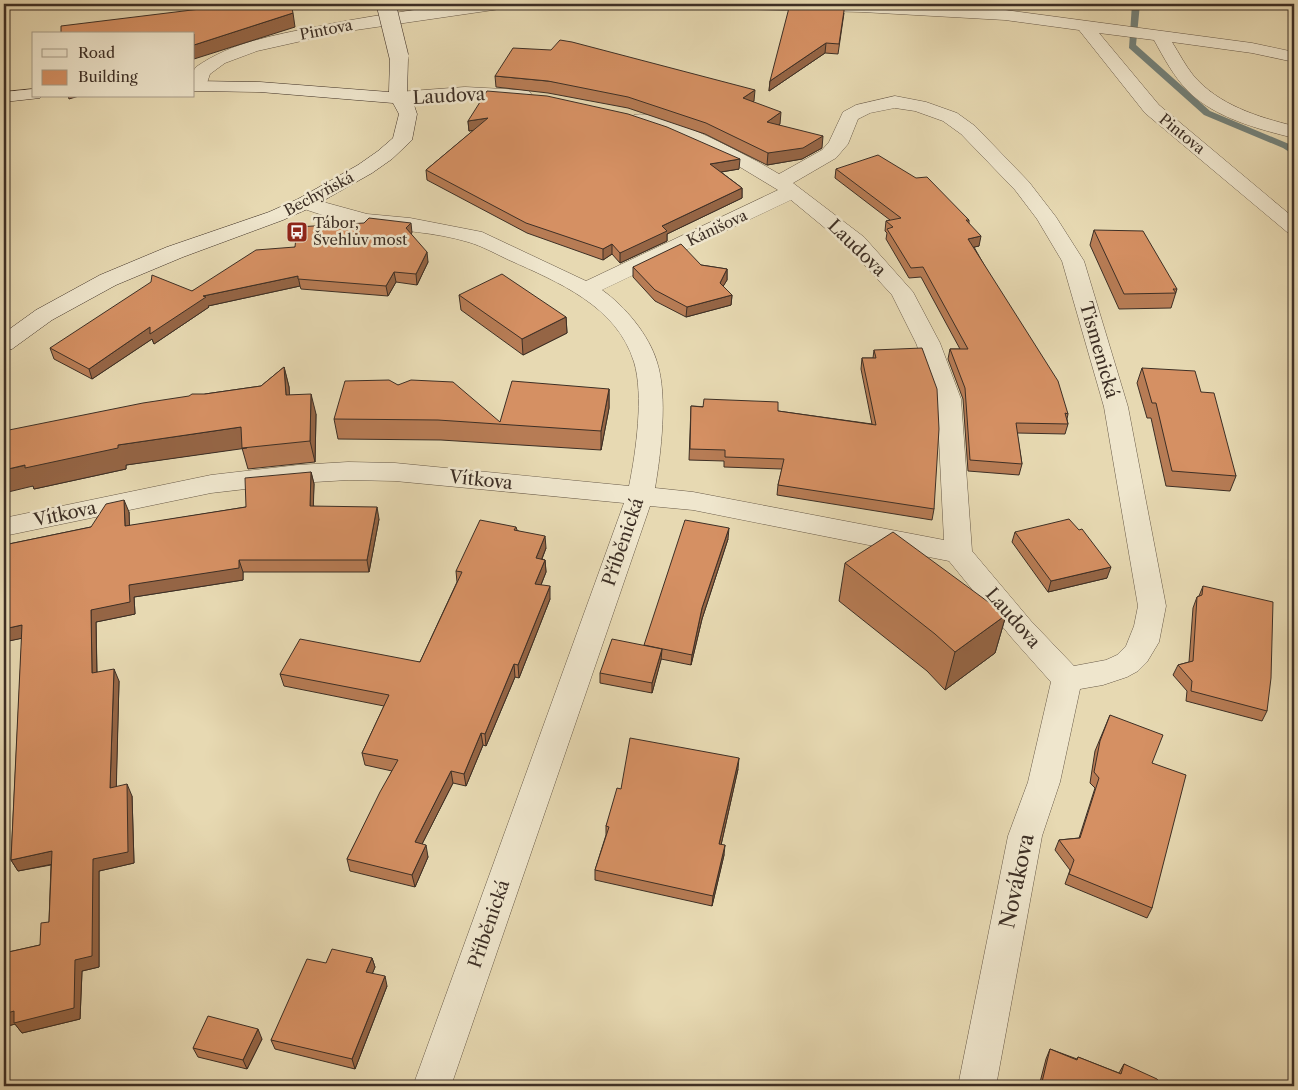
<svg xmlns="http://www.w3.org/2000/svg" width="1298" height="1090" font-family="'Libre Caslon Text',serif">
<style>
.lines{fill:none;stroke-linecap:round;stroke-linejoin:round}
.stream{fill:#74827b;fill-rule:evenodd}
.street-casing{stroke:#685a48;stroke-width:1}
.secondary-casing{stroke:#3d2f25;stroke-width:1}
.street{fill:#efe6cd;fill-rule:evenodd}
.secondary{fill:#efe6cd;fill-rule:evenodd}
.secondary-bridge-casing{stroke:#3d2f25;stroke-width:20;stroke-linecap:butt}
.secondary-bridge{stroke:#efe6cd;stroke-width:19}
.wall{fill:#b77c55;stroke:#3d2f25}
.shaded-wall{fill:#956545;stroke:#3d2f25}
.building{fill:#d59063;stroke:#3d2f25}
.labels{text-anchor:middle;stroke-width:5;stroke-linejoin:round;paint-order:stroke}
.far-street-label{font-size:15px;fill:#3d2f25;stroke:#efe6cd}
.far-poi-label{font-size:15px;fill:#3d2f25;stroke:#efe6cd;text-anchor:start}
.street-label{font-size:18px;fill:#3d2f25;stroke:#efe6cd}
.near-street-label{font-size:21px;fill:#3d2f25;stroke:#efe6cd}
</style>
<rect width="100%" height="100%" fill="#e7d9b2"/>
<filter id="stains"><feTurbulence type="fractalNoise" baseFrequency=".004" numOctaves="4"/><feColorMatrix values="0 0 0 0 .2 0 0 0 0 .09 0 0 0 0 .02 0 0 0 .5 -.17"/></filter>
<radialGradient id="worn" r=".72"><stop offset=".6" stop-color="#630" stop-opacity="0"/><stop offset="1" stop-color="#630" stop-opacity=".3"/></radialGradient>
<g class="lines">
<polygon class="stream" points="1132,4 1140,4 1136,45 1210,111 1289,144 1294,148 1294,155 1283,148 1204,115 1129,48"/>
<g class="street-casing">
<g id="street">
<path d="M459,4H508L506,7L500,9L342,32L257,51L225,63L210,74L205,89H194V70L196,67C230,43 274,35 315,27C363,17 411,10 459,4Z"/>
<path d="M728,4H893L1005,10L1252,43L1294,52V62L1252,53L1172,42C1179,53 1185,65 1193,75C1218,105 1258,117 1294,126V138C1258,129 1215,118 1188,91C1174,77 1164,58 1154,40L1099,33L1159,105L1294,218V234L1287,232L1145,113L1079,30L1005,20L862,12L736,9L730,7Z"/>
<polygon points="465,87 523,90 529,91 532,95 529,99 523,100 465,97 398,104 392,102 389,98 392,94 398,92"/>
<path d="M895,96L926,102L957,113L975,126L1029,182L1056,217L1084,261L1128,407L1166,606L1159,642L1147,662L1138,671L1127,677L1103,685L1080,689L1060,782L1042,836L996,1086H958L1008,836L1028,782L1051,682L1011,637L949,561L693,510L650,506L451,1086H413L624,503L395,481L348,480L298,483L211,493L4,536V518L211,475L298,465L348,462L395,463L629,486C636,452 644,395 634,362C617,306 558,282 509,260C496,254 482,246 468,242C435,232 400,231 367,226C344,223 320,214 298,207L295,203L298,199L305,197L367,214L410,218L482,232L586,281L778,190L730,161L666,133L634,123L632,119L634,115C661,108 754,159 779,174L822,150L829,142L843,112L856,105ZM895,108L915,111L943,121L961,134L1015,190L1037,219L1062,261L1104,407L1138,606L1134,626L1126,646L1117,655L1106,660L1074,666L1031,621L972,551L961,399L940,343L913,292L864,237L793,183L836,158L848,144L858,119L870,113ZM791,200L848,247L892,295L916,343L937,399L944,540L693,492L655,488C661,453 668,396 657,362C649,335 625,306 602,290Z"/>
</g>
</g>
<g class="secondary-casing">
<g id="secondary">
<polygon points="399,52 405,53 408,57 407,97 414,105 417,114 412,140 392,159 372,173 312,207 283,220 183,257 116,285 52,320 12,349 4,351 4,333 36,310 100,275 167,247 269,212 298,199 358,165 378,151 393,138 399,114 393,103 260,92 194,91 194,81 260,82 389,92 390,57 393,53"/>
<polygon points="34,89 34,96 42,96 40,98 4,102 4,92"/>
</g>
</g>
<use href="#street" class="street"/>
<use href="#secondary" class="secondary"/>
<g class="secondary-bridge-casing">
<polyline id="secondary-bridge" points="386,4 399,57"/>
</g>
<use href="#secondary-bridge" class="secondary-bridge"/>
</g>
<g class="wall">
<polygon points="844,13 838,54 825,53 769,91 770,81"/>
<polygon points="495,76 754,101 753,102 780,124 778,125 822,148 802,159 767,165 705,134 628,108 548,93 496,87"/>
<polygon points="468,121 739,169 721,172 742,188 742,198 667,234 667,241 620,263 612,254 603,260 527,233 427,180 426,170 474,130 469,131"/>
<polygon points="836,169 969,220 969,223 979,246 974,247 1068,414 1067,419 1068,424 1065,434 1017,433 1022,464 1019,475 968,471 963,399 948,359 950,349 960,349 921,277 909,278 886,239 887,233 885,231 886,221 890,220 835,178"/>
<polygon points="1094,230 1177,289 1171,308 1119,309 1090,245"/>
<polygon points="412,233 411,234 428,262 417,285 396,282 388,296 301,289 300,286 208,306 209,307 154,344 152,339 92,379 54,359 50,348 192,291 295,247"/>
<polygon points="701,265 727,269 727,280 723,286 732,295 731,305 686,317 655,301 633,277 633,267"/>
<polygon points="459,295 566,317 567,333 523,355 461,310"/>
<polygon points="874,350 934,509 932,520 777,495 778,485 782,469 724,467 724,461 689,460 691,406 778,411 872,424 861,369 862,358 873,358"/>
<polygon points="284,367 289,387 289,395 316,414 315,462 248,469 242,448 126,465 126,469 34,489 33,486 205,394 261,386"/>
<polygon points="1142,368 1201,392 1236,476 1230,491 1166,486 1151,418 1147,418 1137,383"/>
<polygon points="398,385 500,422 609,389 609,408 601,450 441,440 338,439 334,419"/>
<polygon points="311,472 314,484 313,506 379,519 369,572 243,572 243,580 134,597 135,614 96,622 97,672 119,681 116,787 132,796 134,863 99,871 99,967 82,971 80,1019 22,1033 15,1024 8,1026 4,1020 4,953 40,945 49,922 51,865 18,871 11,860 22,638 4,642 4,545 91,527 129,512 129,526 246,507"/>
<polygon points="516,527 517,530 546,548 542,559 545,560 546,572 541,585 550,599 519,678 515,677 486,746 483,745 466,786 453,783 422,844 428,857 415,887 350,871 347,859 392,771 365,765 362,753 384,706 284,686 280,674 420,662 457,582 456,571"/>
<polygon points="1015,532 1107,578 1048,592 1012,542"/>
<polygon points="728,539 702,619 691,665 661,659 652,693 600,683 600,673 644,646"/>
<polygon points="845,563 1006,615 995,653 945,690 927,671 839,601"/>
<polygon points="1203,586 1267,711 1262,721 1186,701 1187,691 1173,675 1178,665 1189,662 1193,608 1197,597 1199,596"/>
<polygon points="1110,715 1152,763 1152,908 1147,918 1065,884 1070,870 1055,850 1059,840 1079,838 1095,788 1090,783 1095,751"/>
<polygon points="738,769 721,845 724,855 712,906 595,880 595,870 606,835 606,826 621,789"/>
<polygon points="372,958 375,967 372,974 387,986 355,1069 275,1049 271,1040 326,963"/>
<polygon points="262,1039 247,1069 198,1057 193,1048"/>
<polygon points="1050,1049 1077,1059 1078,1057 1119,1073 1124,1064 1163,1086 1039,1086 1046,1059"/>
</g>
<g class="shaded-wall">
<polygon points="293,13 295,27 194,59 194,45"/>
<polygon points="826,43 825,53 769,91 770,81"/>
<polygon points="755,90 754,101 742,109 743,98"/>
<polygon points="68,96 79,96 69,99"/>
<polygon points="781,112 780,124 766,133 767,122"/>
<polygon points="488,118 489,128 469,131 468,121"/>
<polygon points="823,136 822,148 802,159 767,165 768,153"/>
<polygon points="740,159 739,169 709,174 710,164"/>
<polygon points="742,188 742,198 667,234 667,241 620,263 620,253 662,226"/>
<polygon points="411,223 412,233 407,238 406,228"/>
<polygon points="981,236 979,246 966,249 968,239"/>
<polygon points="612,244 612,254 603,260 603,249"/>
<polygon points="427,252 428,262 417,285 416,274"/>
<polygon points="727,269 727,280 719,293 720,283"/>
<polygon points="394,272 396,282 388,296 386,286"/>
<polygon points="298,276 300,286 208,306 209,307 154,344 152,339 92,379 89,369 150,327 203,296"/>
<polygon points="732,295 731,305 686,317 687,307"/>
<polygon points="566,317 567,333 523,355 522,339"/>
<polygon points="284,367 289,387 291,416 286,395"/>
<polygon points="609,389 609,408 601,450 601,431"/>
<polygon points="311,394 316,414 315,462 310,441"/>
<polygon points="241,427 247,448 126,465 126,469 34,489 33,486 4,493 4,470 118,445"/>
<polygon points="311,472 314,484 313,518 310,506"/>
<polygon points="124,500 129,512 130,538 125,526"/>
<polygon points="377,507 379,519 369,572 367,560"/>
<polygon points="729,528 728,539 702,619 691,665 692,655 702,608"/>
<polygon points="545,536 546,548 537,571 536,558"/>
<polygon points="239,560 243,572 243,580 134,597 135,614 96,622 97,685 92,673 91,610 129,585"/>
<polygon points="545,560 546,572 536,597 535,584"/>
<polygon points="1111,567 1107,578 1048,592 1051,581"/>
<polygon points="550,586 550,599 519,678 518,665"/>
<polygon points="1006,615 995,653 945,690 955,652"/>
<polygon points="22,625 28,637 4,642 4,629"/>
<polygon points="662,649 661,660 652,693 652,683"/>
<polygon points="514,664 515,677 486,746 485,734"/>
<polygon points="114,669 119,681 116,800 110,788"/>
<polygon points="481,733 483,745 466,786 464,774"/>
<polygon points="739,758 738,769 719,854 719,844"/>
<polygon points="451,771 453,783 417,854 415,842"/>
<polygon points="127,784 132,796 134,863 99,871 99,967 82,971 80,1019 22,1033 15,1024 8,1026 4,1020 4,1014 75,960 93,859"/>
<polygon points="426,845 428,857 415,887 412,875"/>
<polygon points="725,845 724,855 712,906 713,896"/>
<polygon points="52,851 58,863 18,871 11,860"/>
<polygon points="372,958 375,967 369,982 366,972"/>
<polygon points="385,976 387,986 355,1069 352,1059"/>
<polygon points="258,1029 262,1039 247,1069 243,1060"/>
</g>
<g class="building">
<polygon points="241,4 291,4 293,13 194,45 194,34 61,34 61,26"/>
<polygon points="790,4 845,4 839,44 826,43 770,81"/>
<polygon points="560,40 572,42 755,90 743,98 781,112 767,122 823,136 803,148 768,153 706,123 628,97 548,81 495,76 513,48 551,50"/>
<polygon points="487,91 547,96 628,114 667,127 740,159 710,164 742,188 662,226 667,231 620,253 612,244 603,249 526,223 426,170 488,118 468,121"/>
<polygon points="878,155 916,178 927,177 969,220 966,220 981,236 968,239 1058,381 1068,414 1065,413 1068,424 1016,423 1022,464 970,460 965,388 950,349 968,349 923,267 911,268 887,229 893,227 886,221 901,218 836,169"/>
<polygon points="369,218 411,223 406,228 427,252 416,274 394,272 386,286 298,279 298,276 203,296 206,297 150,334 150,327 89,369 50,348 151,282 152,275 192,291 256,250 295,247 297,227 364,223"/>
<polygon points="1094,230 1143,231 1177,289 1173,289 1176,293 1124,294"/>
<polygon points="681,244 701,265 727,269 720,283 732,295 687,307 655,290 633,267"/>
<polygon points="502,274 566,317 522,339 459,295"/>
<polygon points="922,348 937,389 939,429 934,509 778,485 784,459 725,457 725,450 690,449 691,406 703,407 704,399 778,402 778,411 876,425 862,358 876,358 874,350"/>
<polygon points="284,367 286,395 311,394 310,441 242,448 241,427 118,445 118,448 25,468 25,465 4,470 4,431 143,403 189,396 192,394 205,394 261,386"/>
<polygon points="1142,368 1195,371 1201,392 1214,393 1236,476 1172,471 1156,403 1152,403"/>
<polygon points="389,380 398,385 411,380 453,382 500,422 512,381 609,389 601,431 438,420 334,419 345,381"/>
<polygon points="311,472 310,506 377,507 367,560 239,560 239,568 129,585 130,602 91,610 92,673 114,669 110,788 127,784 128,852 93,859 92,956 75,960 74,1008 14,1023 14,1011 4,1014 4,953 40,945 41,923 49,922 52,851 11,860 22,625 4,629 4,545 91,527 106,504 124,500 125,526 246,507 245,478"/>
<polygon points="1069,519 1079,530 1082,529 1111,567 1051,581 1015,532"/>
<polygon points="480,520 516,527 514,530 545,536 536,558 545,560 535,584 550,586 518,665 514,664 485,734 481,733 464,774 451,771 415,842 426,845 412,875 347,859 380,792 398,760 362,753 389,695 280,674 300,639 420,662 462,572 456,571"/>
<polygon points="685,520 729,528 702,608 692,655 644,645"/>
<polygon points="893,532 1006,615 955,652 935,634 845,563"/>
<polygon points="1203,586 1273,602 1271,678 1267,711 1191,691 1192,681 1178,665 1193,661 1197,597 1202,595"/>
<polygon points="612,639 662,649 652,683 600,673"/>
<polygon points="1110,715 1163,735 1152,763 1186,775 1152,908 1069,874 1074,860 1059,840 1080,838 1099,778 1094,772 1100,741"/>
<polygon points="630,738 739,758 719,844 725,845 713,896 595,870 609,827 606,826 617,788 621,789"/>
<polygon points="332,949 372,958 366,972 385,976 352,1059 271,1040 307,959 326,963"/>
<polygon points="208,1016 258,1029 243,1060 193,1048"/>
<polygon points="1050,1049 1077,1060 1078,1057 1121,1074 1124,1064 1157,1079 1163,1086 1041,1086"/>
</g>
<defs>
<g id="bus-square" transform="scale(1.125)"><rect x="-9" y="-9" width="18" height="18" rx="4" fill="#8f2418" stroke="#efe6cd"/><path d="M-5-6H5V4H4V6H2V4H-2V6H-4V4H-5ZM-3.5-4V0h7V-4ZM-3.5 1.2v1.5H-2V1.2ZM2 1.2v1.5H3.5V1.2Z" fill="#fff"/></g>
</defs>
<g fill-rule="evenodd">
<use href="#bus-square" x="297" y="232"/>
</g>
<g class="labels">
<g class="far-street-label">
<text transform="translate(326 30) rotate(-11)" y="5">Pintova</text>
<text transform="translate(1182 134) rotate(39)" y="5">Pintova</text>
<text transform="translate(319 194) rotate(-28)" y="5">Bechyňská</text>
<text transform="translate(717 228) rotate(-25)" y="5">Kánišova</text>
</g>
<g class="far-poi-label">
<text x="313" y="228">Tábor,<tspan x="313" dy="17">Švehlův most</tspan></text>
</g>
<g class="street-label">
<text transform="translate(449 96) rotate(-3)" y="6">Laudova</text>
<text transform="translate(857 248) rotate(44)" y="6">Laudova</text>
<text transform="translate(1099 350) rotate(74)" y="6">Tismenická</text>
<text transform="translate(481 480) rotate(6)" y="6">Vítkova</text>
<text transform="translate(65 514) rotate(-12)" y="6">Vítkova</text>
<text transform="translate(623 542) rotate(-71)" y="6">Příběnická</text>
<text transform="translate(1013 618) rotate(49)" y="6">Laudova</text>
<text transform="translate(489 924) rotate(-71)" y="6">Příběnická</text>
</g>
<g class="near-street-label">
<text transform="translate(1017 881) rotate(-78)" y="7">Novákova</text>
</g>
</g>
<rect width="1298" height="1090" fill="none" stroke="#e7d9b2" stroke-width="20"/>
<rect x="5" y="5" width="1288" height="1080" fill="none" stroke="#3d2f25" stroke-width="2.5"/>
<rect x="10" y="10" width="1278" height="1070" fill="none" stroke="#3d2f25"/>
<rect x="32" y="32" width="162" height="65" fill="#efe6cd" stroke="#a89d8a"/>
<rect x="42" y="49" width="25" height="8" fill="#efe6cd" stroke="#a89d8a"/>
<text x="78" y="58" font-size="15" fill="#3d2f25">Road</text>
<rect x="42" y="70" width="25" height="15" fill="#d59063" stroke="#a89d8a"/>
<text x="78" y="82" font-size="15" fill="#3d2f25">Building</text>
<rect width="100%" height="100%" filter="url(#stains)"/>
<rect width="100%" height="100%" fill="url(#worn)"/>
</svg>
